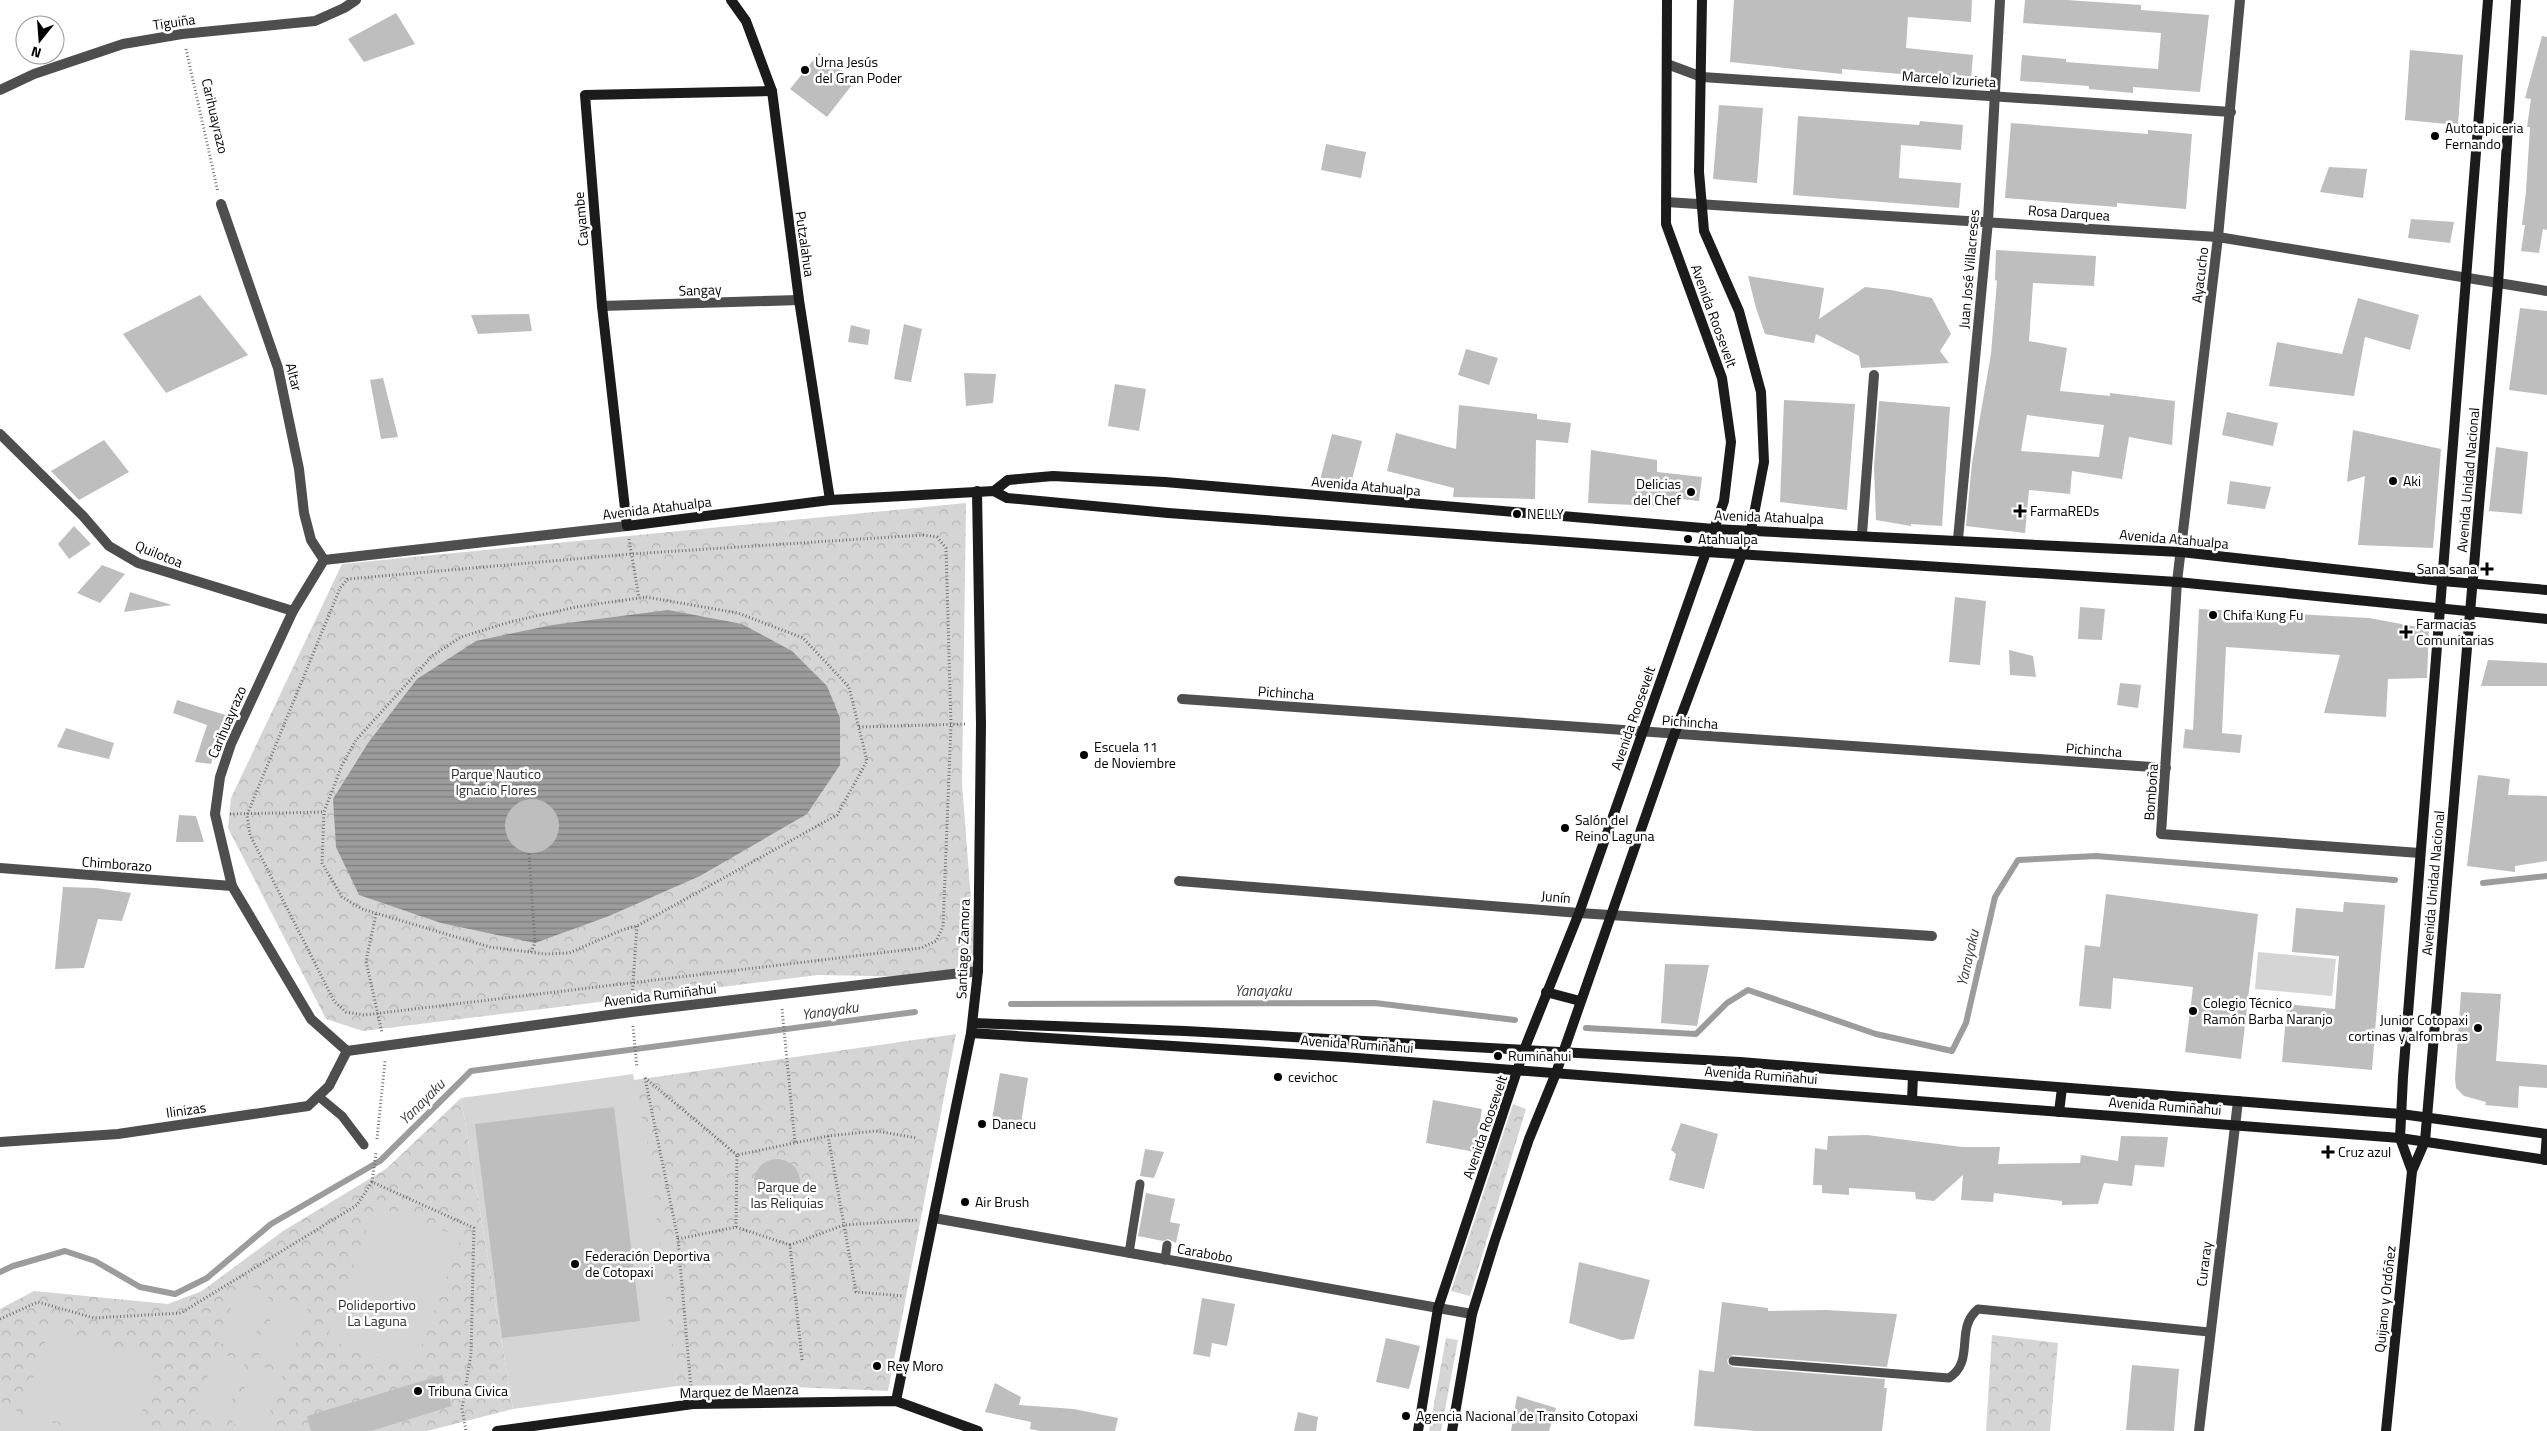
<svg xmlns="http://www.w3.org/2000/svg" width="2547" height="1431" font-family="'Titillium Web',sans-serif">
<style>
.forest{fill:url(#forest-crowns)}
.pitch{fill:#d5d5d5}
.water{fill:url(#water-rules)}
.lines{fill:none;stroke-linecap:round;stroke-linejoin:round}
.stream{stroke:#9c9c9c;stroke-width:6}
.building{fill:#bebebe;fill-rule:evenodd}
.path{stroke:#707070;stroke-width:3;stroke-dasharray:1 2.5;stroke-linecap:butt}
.lane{stroke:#4e4e4e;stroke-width:9}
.street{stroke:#4e4e4e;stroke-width:10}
.secondary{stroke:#1b1b1b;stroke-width:10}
.poi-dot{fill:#000;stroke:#fff;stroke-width:2}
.labels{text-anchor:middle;stroke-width:5;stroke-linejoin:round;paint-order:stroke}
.street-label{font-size:14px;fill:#000;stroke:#fff}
.poi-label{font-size:14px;fill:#000;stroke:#fff;text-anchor:start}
.park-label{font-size:14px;fill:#2c2c2c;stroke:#fff}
.water-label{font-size:15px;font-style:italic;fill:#3d3d3d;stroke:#fff}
</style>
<defs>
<pattern id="forest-crowns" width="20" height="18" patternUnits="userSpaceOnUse" patternTransform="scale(1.25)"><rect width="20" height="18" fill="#d5d5d5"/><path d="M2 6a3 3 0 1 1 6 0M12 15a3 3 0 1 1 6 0" fill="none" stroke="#b5b5b5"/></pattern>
<pattern id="water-rules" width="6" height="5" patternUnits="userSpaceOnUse" patternTransform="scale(1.25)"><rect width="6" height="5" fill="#9c9c9c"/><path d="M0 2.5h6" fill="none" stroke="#7d7d7d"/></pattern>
</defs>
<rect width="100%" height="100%" fill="#fff"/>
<g class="forest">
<polygon points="966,503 962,783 977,978 818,975 363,1031 326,1019 228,828 231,798 342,564"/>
<polygon points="956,1034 888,1391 744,1385 677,1386 634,1080"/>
<polygon points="461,1098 513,1409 427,1431 0,1431 0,1309 34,1291 168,1304 202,1291 283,1231 386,1169"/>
<polygon points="1513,1104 1526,1109 1470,1296 1451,1291"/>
<polygon points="1992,1335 2058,1343 2050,1431 1986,1431"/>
<polygon points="1446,1338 1458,1340 1441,1431 1429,1431"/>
</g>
<g class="pitch">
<polygon points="2258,952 2336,959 2332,996 2255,989"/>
<polygon points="633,1074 647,1141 677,1386 513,1409 461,1098"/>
<polygon points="375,1206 461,1237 413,1370 327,1339"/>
<polygon points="240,1283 270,1293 249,1353 219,1343"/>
<polygon points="279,1296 309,1306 288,1366 258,1356"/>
<polygon points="50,1327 159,1361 136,1431 87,1431 23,1411"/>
<polygon points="216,1352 245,1362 225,1423 195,1412"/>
<polygon points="253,1363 283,1373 263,1431 254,1431 232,1423"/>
<polygon points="0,1406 21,1412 15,1431 0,1431"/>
<polygon points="23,1413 77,1431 17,1431"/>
</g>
<polygon class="water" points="668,610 742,624 792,651 827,686 840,718 840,765 807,814 700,876 609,916 535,943 441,923 359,895 336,847 333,799 368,743 417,679 476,641 552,625"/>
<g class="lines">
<g class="stream">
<polyline points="2483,883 2547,876"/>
<polyline points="1011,1004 1375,1003 1515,1020"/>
<polyline points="1586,1028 1696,1034 1727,1003 1748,990 1876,1034 1952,1051 1966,1023 1995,897 2018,860 2096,856 2395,880"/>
<polyline points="0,1272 13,1266 65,1251 95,1261 140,1287 175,1294 207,1278 271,1224 380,1161 471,1071 915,1012"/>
</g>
</g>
<g class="building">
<polygon points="1734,0 1972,0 1971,22 1908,17 1906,48 1973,55 1971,80 1842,69 1842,74 1730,62"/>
<polygon points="2025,0 2067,0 2141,5 2141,10 2209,15 2200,92 2133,87 2133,93 2089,89 2089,86 2020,81 2022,55 2066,59 2066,62 2158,69 2161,33 2023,23"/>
<polygon points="396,13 415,44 364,62 348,39"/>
<polygon points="2542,36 2547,37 2547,230 2543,229 2539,253 2521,251 2525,225 2522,225 2526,191 2530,127 2527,127 2531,99 2525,98"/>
<polygon points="2410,50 2463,55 2458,125 2405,120"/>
<polygon points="819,53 855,81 827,117 790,89"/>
<polygon points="1719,105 1763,108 1757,183 1713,179"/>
<polygon points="1798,116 1919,125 1920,121 1963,125 1961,150 1901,145 1899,178 1961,183 1959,208 1793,195"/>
<polygon points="2011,123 2148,134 2148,130 2192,134 2186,209 2117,203 2117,207 2005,198"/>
<polygon points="1326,144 1366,152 1361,178 1321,170"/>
<polygon points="2329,167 2367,169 2363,198 2320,192"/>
<polygon points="2411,219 2454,222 2450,243 2408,238"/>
<path d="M1996,250L2096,256L2094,286L2033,283L2029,341L2067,348L2060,391L2110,396V393L2175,401L2172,445L2129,437L2122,479L2072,471L2070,494L2029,490L2025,533L1966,526L1972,463L1991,354L1997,281L1995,280ZM2027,415L2104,425L2099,457L2021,451Z"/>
<polygon points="1748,276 1824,288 1819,319 1865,287 1891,290 1932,298 1951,334 1940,351 1949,363 1861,368 1859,356 1816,334 1814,343 1765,334 1756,308"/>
<polygon points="200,295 248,355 166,393 123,334"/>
<polygon points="2358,298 2419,315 2410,350 2365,337 2354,396 2269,386 2277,342 2342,354"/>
<polygon points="2520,308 2547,311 2547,395 2509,390"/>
<polygon points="529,314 532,331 478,334 471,315"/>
<polygon points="904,324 922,329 911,382 894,379"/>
<polygon points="851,325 870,330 868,345 848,342"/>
<polygon points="1466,349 1498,358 1489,385 1458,375"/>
<polygon points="964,373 996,374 993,403 966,406"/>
<polygon points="383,378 398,437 381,439 370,380"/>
<polygon points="1115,384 1146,389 1139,431 1108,426"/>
<polygon points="1784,400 1855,404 1847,510 1780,502"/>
<polygon points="1879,401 1950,407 1942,526 1911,524 1911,526 1876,520 1874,466"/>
<polygon points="1459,405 1537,414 1537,419 1571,423 1568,443 1536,440 1535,499 1453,497 1454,488 1387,471 1396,433 1456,449"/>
<polygon points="2227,412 2278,423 2273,446 2222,435"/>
<polygon points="2353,430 2441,449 2433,548 2358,545 2365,476 2347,482"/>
<polygon points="1332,434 1362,441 1350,487 1320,480"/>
<polygon points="104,440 129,472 79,500 51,471"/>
<polygon points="2496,447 2528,452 2522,514 2489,511"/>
<polygon points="1591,450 1657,460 1657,472 1702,477 1699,501 1657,496 1657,506 1588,503"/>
<polygon points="2230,481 2271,487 2265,509 2227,504"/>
<polygon points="74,526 91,544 69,559 58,544"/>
<polygon points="102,565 125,574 100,603 77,593"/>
<polygon points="130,592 172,605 124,612"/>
<polygon points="1955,597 1986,601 1980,665 1949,662"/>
<polygon points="2080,607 2105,609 2102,640 2078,639"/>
<polygon points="2199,609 2369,618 2429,629 2427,678 2388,679 2386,717 2324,713 2340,655 2226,647 2222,733 2242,735 2240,753 2183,748 2185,729 2193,730"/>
<polygon points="2009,650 2033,656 2036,677 2010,675"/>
<polygon points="2488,660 2547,663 2547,686 2481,686"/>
<polygon points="2120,683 2141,685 2138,708 2117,705"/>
<polygon points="177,700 232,717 227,732 221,730 211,764 195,762 207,725 173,713"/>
<polygon points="66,728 114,743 109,759 57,747"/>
<polygon points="2478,775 2510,779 2508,795 2547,796 2547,861 2515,866 2515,872 2467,866"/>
<circle cx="532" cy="826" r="27"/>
<polygon points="179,815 196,816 204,842 176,842"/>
<polygon points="63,887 96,888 131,893 122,921 98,919 84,968 55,969"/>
<polygon points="2106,894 2258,914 2241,1059 2185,1052 2193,987 2113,978 2111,1009 2079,1006 2085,945 2100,947"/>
<polygon points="2344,902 2385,905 2372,1070 2282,1062 2287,1004 2335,1009 2339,956 2292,952 2296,908 2343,912"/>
<polygon points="1665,964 1709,965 1697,1026 1661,1023"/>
<polygon points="2461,992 2501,994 2496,1061 2547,1065 2547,1088 2519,1086 2518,1108 2485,1105 2486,1102 2464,1096 2456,1088 2455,1079"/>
<polygon points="1000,1073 1028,1078 1020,1130 991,1125"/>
<polygon points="1433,1100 1482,1109 1475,1152 1426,1143"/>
<polygon points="614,1107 640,1321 502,1338 475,1124"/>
<polygon points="1681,1123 1718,1134 1704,1189 1669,1180 1676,1154 1671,1150"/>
<polygon points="1867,1135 1962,1147 2000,1147 1998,1164 2080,1163 2081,1155 2118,1161 2121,1136 2168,1137 2164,1167 2135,1165 2132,1186 2104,1183 2098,1204 2062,1205 2062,1201 1994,1193 1993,1202 1961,1200 1963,1175 1934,1201 1916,1199 1915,1192 1849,1188 1849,1195 1822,1193 1822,1185 1813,1185 1815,1148 1827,1150 1828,1136"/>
<polygon points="1145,1149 1164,1152 1154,1178 1140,1176"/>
<circle cx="777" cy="1182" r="23"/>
<polygon points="1146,1193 1175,1199 1170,1222 1180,1224 1176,1243 1168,1239 1163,1241 1138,1236"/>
<polygon points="1579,1262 1650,1280 1634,1339 1621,1340 1569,1323"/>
<polygon points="1202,1298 1235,1304 1227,1346 1212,1343 1210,1357 1193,1354"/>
<polygon points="1722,1302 1768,1308 1768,1311 1826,1310 1897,1314 1887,1367 1733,1355 1727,1360 1728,1364 1733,1367 1885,1379 1884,1388 1887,1388 1882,1431 1756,1431 1694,1426 1699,1370 1714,1372"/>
<polygon points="1386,1338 1420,1346 1409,1389 1376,1382"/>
<polygon points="2132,1365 2179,1369 2174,1431 2126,1430"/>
<polygon points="442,1375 452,1406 371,1431 311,1431 307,1416"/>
<polygon points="995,1383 1021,1397 1019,1405 1074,1409 1118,1418 1115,1431 1040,1431 1030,1429 1031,1422 985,1412"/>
<polygon points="1517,1396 1556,1408 1549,1431 1511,1431"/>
<polygon points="1298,1412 1318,1417 1316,1431 1294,1431"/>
</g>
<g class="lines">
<g class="path">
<polyline points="186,49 218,192"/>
<polygon points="923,535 937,537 946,548 951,725 943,927 936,941 921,948 364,1015 346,1012 334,1001 250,835 247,815 340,588 348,579 631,554"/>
<polyline points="629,539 639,598"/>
<polygon points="646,597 738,613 803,638 849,687 867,761 837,815 637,926 622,930 569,953 545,954 490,947 362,909 342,897 322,863 324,812 342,765 356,740 432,656 461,637 510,622 576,607"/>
<polyline points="859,727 966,724"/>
<polyline points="230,814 324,812"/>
<polyline points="529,854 535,943 531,952"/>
<polyline points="376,914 366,961 382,1033"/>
<polyline points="632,997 637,926"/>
<polyline points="782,1009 795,1143"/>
<polyline points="633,1026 637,1068"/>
<polyline points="645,1078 678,1239"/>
<polyline points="645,1078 737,1155"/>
<polyline points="828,1136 856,1292 904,1296"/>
<polyline points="377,1139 385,1061"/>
<polyline points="372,1182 376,1153"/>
<polyline points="736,1227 737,1155 828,1136 876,1131 917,1138"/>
<polyline points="0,1319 38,1302 94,1318 181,1313 357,1205 372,1182 474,1228 471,1354 462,1409 466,1431"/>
<polyline points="802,1360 790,1245 844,1225 918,1220"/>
<polyline points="691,1389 678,1239 736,1227 790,1245"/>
</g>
<g class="lane">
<polyline points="318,1096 342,1116 364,1145"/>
<polyline points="1129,1253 1140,1184"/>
<polyline points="1165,1260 1167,1245"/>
<path d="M1733,1361L1949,1378C1976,1360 1954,1329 1978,1309L2209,1332"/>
</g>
<g class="street">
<polyline points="2240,0 2218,237 2177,582 2161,834 2420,853"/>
<polyline points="1667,64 1702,77 2231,112"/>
<polyline points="0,90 34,74 123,44 182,34 315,21 344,8 356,0"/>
<polyline points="1666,202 2218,237 2547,291"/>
<polyline points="221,204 278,368 299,469 304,513 311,540 324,560"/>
<polyline points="602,306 799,300"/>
<polyline points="0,434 83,516 109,546 138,563 293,611"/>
<polyline points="1862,534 1874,375"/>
<polyline points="1958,539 1988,221 2000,0"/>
<polyline points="324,560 293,611 231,744 220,777 215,814 232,886 311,1019 347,1051"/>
<polyline points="324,560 627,526"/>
<polyline points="1182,699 2166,768"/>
<polyline points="0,868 232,886"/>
<polyline points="1179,881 1579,913 1932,936"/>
<polyline points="347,1051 631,1012 978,971"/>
<polyline points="0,1142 118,1134 308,1106 329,1086 347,1051"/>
<polyline points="934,1218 1472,1314"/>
<polyline points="2199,1431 2238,1101"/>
</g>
<g class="secondary">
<polyline points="731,0 746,21 772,91 799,300 830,500"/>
<polyline points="772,91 585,95 602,306 627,526 830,500 994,491 1007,498 1168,513 1706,552 2177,582 2547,619"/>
<polyline points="994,491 1008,480 1053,476 1165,482 1714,529 2181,552 2442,581 2547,590"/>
<polyline points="1546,992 1580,1001"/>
<polyline points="973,1023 1185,1031 1740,1062 2401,1114 2547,1134"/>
<polyline points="971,1033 1344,1057 2400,1138 2547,1160"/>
<polyline points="1738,1087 1740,1062"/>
<polyline points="1912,1100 1913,1076"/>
<polyline points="2059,1112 2062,1088"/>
<polyline points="2545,1160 2547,1134"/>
<polyline points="2412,1171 2400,1138 2403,1077 2488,0"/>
<polyline points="896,1401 971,1033 978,971 981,724 977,491"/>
<polyline points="497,1431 693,1404 896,1401 978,1431"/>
<polyline points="1418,1431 1438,1308 1524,1050 1579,913 1724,501 1731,442 1722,378 1666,224 1667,0"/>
<polyline points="1452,1431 1472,1314 1494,1243 1529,1139 1556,1073 1674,735 1751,530 1764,462 1761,392 1739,311 1704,231 1699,172 1702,0"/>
<polyline points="2386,1431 2412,1171 2425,1141 2498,284 2516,0"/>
</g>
</g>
<g class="poi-dot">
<circle cx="805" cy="70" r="5"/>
<circle cx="2435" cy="136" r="5"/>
<circle cx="2393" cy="481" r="5"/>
<circle cx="1691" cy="492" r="5"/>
<path d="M2017.5 503.5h5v5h5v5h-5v5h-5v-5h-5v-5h5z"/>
<circle cx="1517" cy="514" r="5"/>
<circle cx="1688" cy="539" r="5"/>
<path d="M2484.5 561.5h5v5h5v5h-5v5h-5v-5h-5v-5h5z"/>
<circle cx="2213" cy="615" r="5"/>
<path d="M2403.5 624.5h5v5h5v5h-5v5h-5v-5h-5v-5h5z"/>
<circle cx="1084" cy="755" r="5"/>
<circle cx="1565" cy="828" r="5"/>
<circle cx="2193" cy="1011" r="5"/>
<circle cx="2478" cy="1028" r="5"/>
<circle cx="1498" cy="1056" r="5"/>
<circle cx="1278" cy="1077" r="5"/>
<circle cx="982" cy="1124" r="5"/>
<path d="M2325.5 1144.5h5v5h5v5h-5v5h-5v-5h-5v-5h5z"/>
<circle cx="965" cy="1202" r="5"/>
<circle cx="575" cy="1264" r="5"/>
<circle cx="877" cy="1366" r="5"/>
<circle cx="418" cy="1391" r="5"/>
<circle cx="1406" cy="1416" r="5"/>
</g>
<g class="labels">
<g class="street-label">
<text transform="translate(174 22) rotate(-8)" y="5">Tiguiña</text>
<text transform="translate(1949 79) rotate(4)" y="5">Marcelo Izurieta</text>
<text transform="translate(215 116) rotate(77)" y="5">Carihuayrazo</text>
<text transform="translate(2069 213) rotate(4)" y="5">Rosa Darquea</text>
<text transform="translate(581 219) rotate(-95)" y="5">Cayambe</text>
<text transform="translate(805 244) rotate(82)" y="5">Putzalahua</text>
<text transform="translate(1969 269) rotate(-85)" y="5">Juan José Villacreses</text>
<text transform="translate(2200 275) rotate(-83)" y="5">Ayacucho</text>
<text transform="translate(700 290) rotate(-2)" y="5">Sangay</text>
<text transform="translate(1714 316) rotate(70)" y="5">Avenida Roosevelt</text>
<text transform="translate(294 377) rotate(75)" y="5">Altar</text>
<text transform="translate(2468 480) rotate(-85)" y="5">Avenida Unidad Nacional</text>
<text transform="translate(1366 486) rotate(5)" y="5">Avenida Atahualpa</text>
<text transform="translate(657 508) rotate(-7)" y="5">Avenida Atahualpa</text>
<text transform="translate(1769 517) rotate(2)" y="5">Avenida Atahualpa</text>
<text transform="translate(2174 539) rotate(5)" y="5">Avenida Atahualpa</text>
<text transform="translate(159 554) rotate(22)" y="5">Quilotoa</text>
<text transform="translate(1286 693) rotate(4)" y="5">Pichincha</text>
<text transform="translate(1633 718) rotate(-71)" y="5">Avenida Roosevelt</text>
<text transform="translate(227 722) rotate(-67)" y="5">Carihuayrazo</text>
<text transform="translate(1690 722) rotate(4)" y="5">Pichincha</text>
<text transform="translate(2094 750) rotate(4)" y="5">Pichincha</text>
<text transform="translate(2151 792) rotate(-86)" y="5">Bomboña</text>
<text transform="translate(117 864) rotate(4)" y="5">Chimborazo</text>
<text transform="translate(2433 883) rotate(-85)" y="5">Avenida Unidad Nacional</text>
<text transform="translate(1556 897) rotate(5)" y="5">Junín</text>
<text transform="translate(963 949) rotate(-88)" y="5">Santiago Zamora</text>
<text transform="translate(660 995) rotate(-7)" y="5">Avenida Rumiñahui</text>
<text transform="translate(1357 1044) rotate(4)" y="5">Avenida Rumiñahui</text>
<text transform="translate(1761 1075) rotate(4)" y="5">Avenida Rumiñahui</text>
<text transform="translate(2165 1106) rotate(4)" y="5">Avenida Rumiñahui</text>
<text transform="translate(186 1110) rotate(-8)" y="5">Ilinizas</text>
<text transform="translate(1485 1127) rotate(-71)" y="5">Avenida Roosevelt</text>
<text transform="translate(1205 1253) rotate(10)" y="5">Carabobo</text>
<text transform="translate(2204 1264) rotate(-83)" y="5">Curaray</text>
<text transform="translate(2385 1299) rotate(-84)" y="5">Quijano y Ordóñez</text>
<text transform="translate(739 1391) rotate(-2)" y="5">Marquez de Maenza</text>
</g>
<g class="poi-label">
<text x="815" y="67">Urna Jesús<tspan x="815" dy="16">del Gran Poder</tspan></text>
<text x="2445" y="133">Autotapiceria<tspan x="2445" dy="16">Fernando</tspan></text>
<text x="2403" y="486">Aki</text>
<text x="1681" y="489" text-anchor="end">Delicias<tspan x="1681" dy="16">del Chef</tspan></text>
<text x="2030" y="516">FarmaREDs</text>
<text x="1527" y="519">NELLY</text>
<text x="1698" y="544">Atahualpa</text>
<text x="2477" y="574" text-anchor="end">Sana sana</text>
<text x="2223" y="620">Chifa Kung Fu</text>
<text x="2416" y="629">Farmacias<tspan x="2416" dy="16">Comunitarias</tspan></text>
<text x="1094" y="752">Escuela 11<tspan x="1094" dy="16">de Noviembre</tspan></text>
<text x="1575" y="825">Salón del<tspan x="1575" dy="16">Reino Laguna</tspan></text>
<text x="2203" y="1008">Colegio Técnico<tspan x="2203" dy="16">Ramón Barba Naranjo</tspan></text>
<text x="2468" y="1025" text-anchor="end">Junior Cotopaxi<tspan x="2468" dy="16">cortinas y alfombras</tspan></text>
<text x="1508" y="1061">Rumiñahui</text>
<text x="1288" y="1082">cevichoc</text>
<text x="992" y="1129">Danecu</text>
<text x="2338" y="1157">Cruz azul</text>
<text x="975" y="1207">Air Brush</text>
<text x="585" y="1261">Federación Deportiva<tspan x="585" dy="16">de Cotopaxi</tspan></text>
<text x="887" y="1371">Rey Moro</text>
<text x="428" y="1396">Tribuna Civica</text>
<text x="1416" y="1421">Agencia Nacional de Transito Cotopaxi</text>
</g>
<g class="park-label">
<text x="496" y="779">Parque Nautico<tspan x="496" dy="16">Ignacio Flores</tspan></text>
<text x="787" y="1192">Parque de<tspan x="787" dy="16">las Reliquias</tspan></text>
<text x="377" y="1310">Polideportivo<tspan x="377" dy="16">La Laguna</tspan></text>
</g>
<g class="water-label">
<text transform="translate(1968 958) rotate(-77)" y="5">Yanayaku</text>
<text x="1263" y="996">Yanayaku</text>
<text transform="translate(830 1011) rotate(-8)" y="5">Yanayaku</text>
<text transform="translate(422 1102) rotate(-45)" y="5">Yanayaku</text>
</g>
</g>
<g transform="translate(40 40) rotate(197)"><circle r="24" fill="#ffffff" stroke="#999999"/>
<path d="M0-4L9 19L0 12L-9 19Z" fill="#000000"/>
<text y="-8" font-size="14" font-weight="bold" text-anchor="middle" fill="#000000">N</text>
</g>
</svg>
